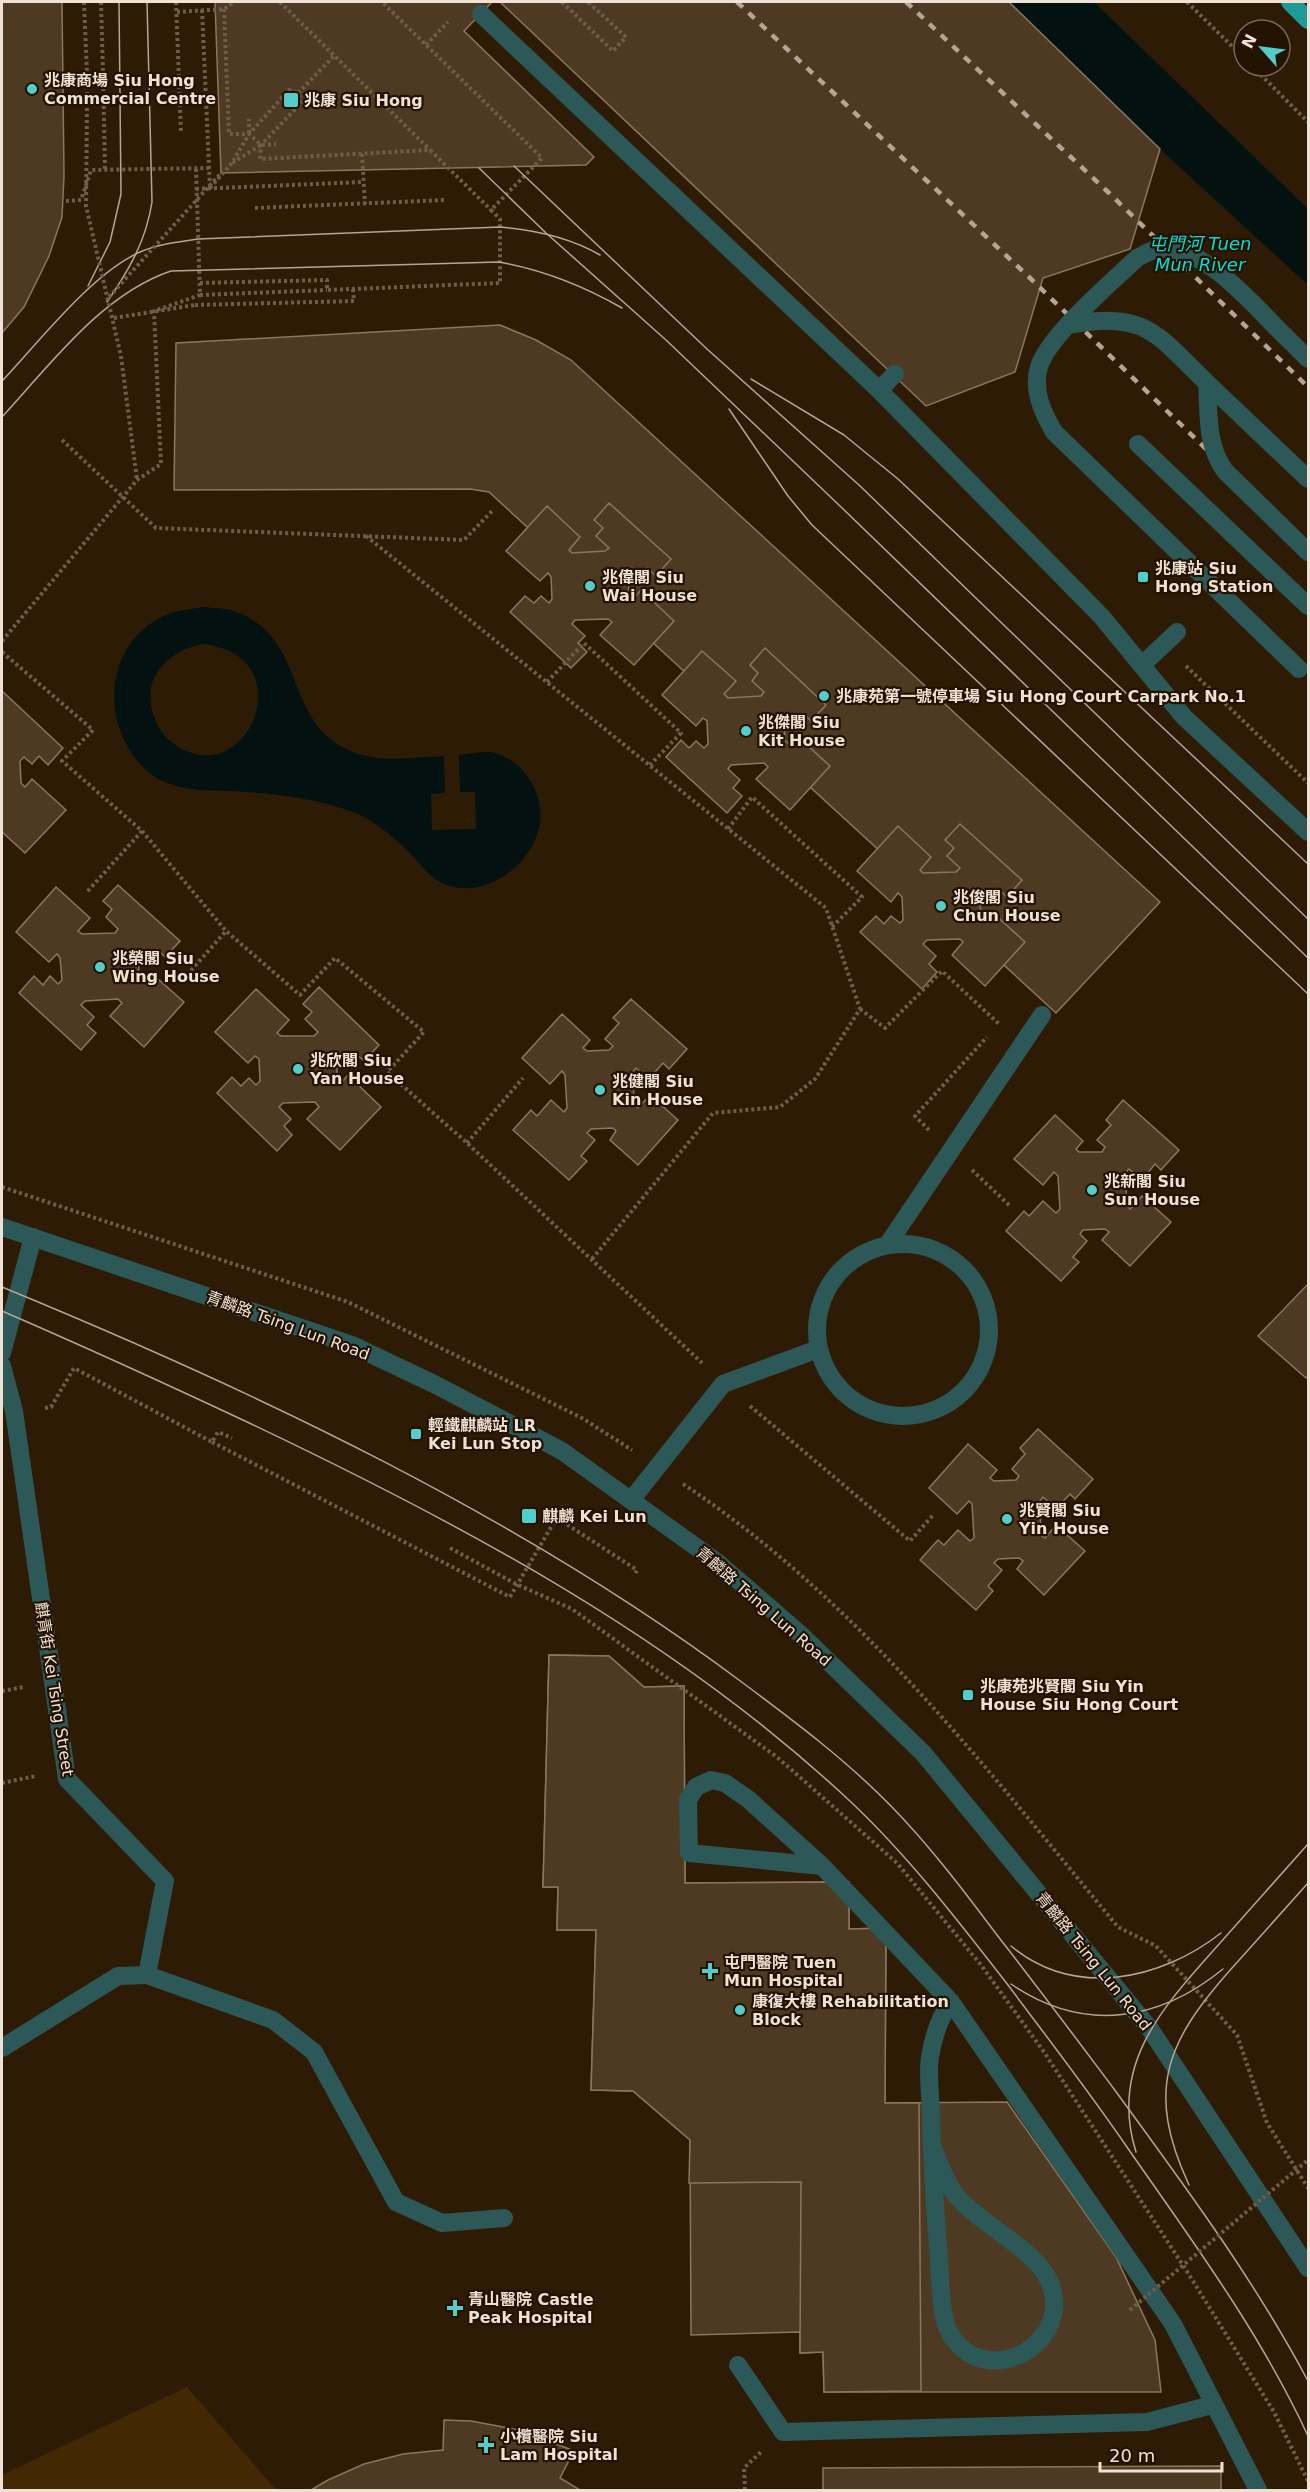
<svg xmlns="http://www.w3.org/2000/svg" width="1310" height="2492" font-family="'DejaVu Sans','Noto Sans TC',sans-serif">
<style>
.green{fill:#442804}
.water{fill:#031110;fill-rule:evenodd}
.pier{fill:#2e1b05}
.building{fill:#4e3a23;stroke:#8d765e;stroke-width:1.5}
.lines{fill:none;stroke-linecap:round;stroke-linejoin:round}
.path{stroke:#6e5d4a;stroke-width:4;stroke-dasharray:3 3;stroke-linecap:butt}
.service{stroke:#2c5857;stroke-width:18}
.minor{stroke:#2c5857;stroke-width:18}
.tertiary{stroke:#2c5857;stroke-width:18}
.trunk{stroke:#1e9a99;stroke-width:18}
.tram{stroke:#b4a596;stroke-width:1.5}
.rail{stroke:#b4a596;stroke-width:4.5;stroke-dasharray:8 8;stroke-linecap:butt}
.path-bridge{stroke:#6e5d4a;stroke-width:4;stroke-dasharray:3 3;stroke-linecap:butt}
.service-bridge{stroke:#2c5857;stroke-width:18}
.poi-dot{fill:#53cdcb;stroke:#241200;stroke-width:2}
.labels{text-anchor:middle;stroke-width:4.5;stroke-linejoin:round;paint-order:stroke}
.poi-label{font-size:16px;font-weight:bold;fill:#efe2d5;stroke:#241200;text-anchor:start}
.street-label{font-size:16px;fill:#efe2d5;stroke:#241200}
.water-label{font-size:18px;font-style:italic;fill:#03dddb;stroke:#241200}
</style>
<rect width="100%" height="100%" fill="#2e1b05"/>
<polygon class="green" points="187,2387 276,2490 2,2490 2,2475"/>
<g class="water">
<polygon points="796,2 1094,2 1308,209 1308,519"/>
<path d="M203,607C213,608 225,608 234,611C313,639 278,730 362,755C387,762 418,757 444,756L445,793L431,794L432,830L476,829L475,792H460L459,755C469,754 482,751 491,752C522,758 545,793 540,824C533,862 492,895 454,887C432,883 422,865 408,851C392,836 374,820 353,812C320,800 280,794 246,792C213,789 173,795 146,770C97,724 104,638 171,613C181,610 193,609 203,607ZM203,644C302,655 251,785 182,749C169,742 160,733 155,719C139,680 166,651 203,644Z"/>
</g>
<polygon class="pier" points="1160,149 1308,285 1308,522 1060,272 1130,249"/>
<g class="building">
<polygon points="2,2 62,2 64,176 62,217 49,256 24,307 2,333"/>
<polygon points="215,2 492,2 464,31 594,157 586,165 221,173"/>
<polygon points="500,2 1009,2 1160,149 1130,249 1043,278 1015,372 926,406"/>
<polygon points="500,325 536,340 571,360 1160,902 1056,1013 489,492 470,489 174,490 176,343"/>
<polygon points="609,503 671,559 656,576 647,568 640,576 632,568 628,573 629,595 634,598 641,590 674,621 634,665 600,635 612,622 608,619 575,620 572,624 585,636 578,643 587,652 571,668 510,612 525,596 534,603 541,596 549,603 552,599 551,577 548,573 540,581 506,551 547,506 580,537 569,550 572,553 605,551 609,548 596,536 603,528 594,520"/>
<polygon points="765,648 826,705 811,721 803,713 796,721 788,714 784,718 785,740 789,744 796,735 830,766 790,810 756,779 768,767 764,763 731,765 728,769 740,780 733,788 742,796 727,813 666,757 681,740 689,748 696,741 704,748 708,744 707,721 703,718 696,726 662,695 702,651 736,681 724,694 728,698 761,696 764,692 752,681 758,673 750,665"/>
<polygon points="2,691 63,748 48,765 39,756 32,764 24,757 20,761 21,783 25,787 32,779 66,810 25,853 2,832"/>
<polygon points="960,824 1022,880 1007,897 998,889 991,896 983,889 979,893 981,915 985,919 991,911 1025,942 985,986 952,955 963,942 960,939 927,940 923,944 936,956 929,964 937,972 922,989 860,932 876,916 884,924 891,916 900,923 903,920 902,897 898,893 891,902 857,871 898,826 931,857 920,870 923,873 956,872 960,868 947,856 954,848 945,840"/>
<polygon points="118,885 180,941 165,957 157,949 149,957 142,950 138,954 139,976 143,979 150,972 184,1002 144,1047 110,1016 122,1003 118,999 85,1001 81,1005 94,1017 87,1025 96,1033 81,1050 19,993 34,976 43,985 50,976 58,984 62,980 60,958 57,954 49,962 16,932 56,887 90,918 78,931 82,934 115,933 118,929 106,917 112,909 103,901"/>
<polygon points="319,987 379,1045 364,1061 355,1053 348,1061 341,1053 337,1058 337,1079 341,1083 348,1075 381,1107 340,1150 307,1119 319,1107 315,1102 283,1103 279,1107 291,1119 284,1126 292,1135 277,1151 217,1093 232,1077 241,1086 249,1078 256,1085 260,1081 259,1059 255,1056 248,1063 215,1032 256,989 289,1020 277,1033 281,1036 314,1036 318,1032 305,1019 312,1012 303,1004"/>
<polygon points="631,999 687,1049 669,1069 663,1063 649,1079 636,1068 633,1072 634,1104 638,1108 650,1095 678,1120 638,1165 610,1140 616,1131 613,1128 591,1129 587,1133 595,1140 581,1156 587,1161 569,1180 513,1130 531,1110 537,1116 551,1100 564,1112 567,1108 565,1075 562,1071 550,1084 522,1058 562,1014 590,1040 583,1048 587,1051 609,1050 613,1046 605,1039 619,1023 613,1018"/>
<polygon points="1123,1100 1179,1150 1161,1170 1155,1164 1142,1180 1129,1169 1125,1173 1127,1205 1130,1209 1142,1196 1171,1222 1130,1266 1102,1240 1109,1232 1105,1229 1083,1230 1080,1234 1087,1241 1073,1257 1079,1262 1061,1281 1006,1231 1024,1211 1029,1216 1043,1201 1056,1213 1060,1209 1058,1176 1054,1172 1043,1185 1014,1159 1055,1115 1083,1141 1076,1149 1079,1152 1102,1152 1105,1147 1097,1140 1111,1125 1106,1120"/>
<polygon points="1308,1284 1308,1376 1306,1378 1258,1336"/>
<polygon points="1038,1429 1093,1479 1075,1499 1070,1494 1056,1509 1043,1497 1040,1501 1041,1535 1045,1538 1056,1525 1085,1551 1044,1595 1017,1569 1023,1561 1019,1558 998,1559 994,1563 1002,1570 988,1586 993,1591 976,1610 920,1560 938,1540 944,1545 958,1530 970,1541 974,1538 972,1504 969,1501 957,1514 929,1488 968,1444 997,1470 990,1478 994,1481 1016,1480 1019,1476 1012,1469 1025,1454 1020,1448"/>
<polygon points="549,1655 609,1656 644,1687 684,1686 685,1883 849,1882 849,1929 886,1928 885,2103 1007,2102 1116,2257 1155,2340 1161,2392 824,2392 823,2352 800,2353 800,2332 691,2335 690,2140 633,2091 591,2090 596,1930 557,1930 558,1887 543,1887"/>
<polygon points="549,1655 609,1656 644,1687 684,1686 685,1883 849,1882 849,1929 886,1928 885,2103 919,2103 921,2391 824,2392 823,2352 800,2353 801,2182 689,2183 690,2140 633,2091 591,2090 596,1930 557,1930 558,1887 543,1887"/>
<polygon points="444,2420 471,2421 524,2431 574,2451 560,2478 580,2490 311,2490 328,2480 364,2464 403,2454 443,2450"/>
<polygon points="1221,2466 1221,2490 823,2490 823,2468"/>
</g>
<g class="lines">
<g class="path">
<polyline points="84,2 87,74 103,74 105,170"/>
<polyline points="101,2 103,74"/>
<polyline points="176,2 181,133"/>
<polyline points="280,2 430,150"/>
<polyline points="562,2 613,51 626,37 588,2"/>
<polyline points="1187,2 1244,58"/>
<polyline points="224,9 229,134 249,134 261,145 232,163 249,134 289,90 298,93 302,102 261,145 260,159 430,150 491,210"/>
<polyline points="202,10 210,188"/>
<polyline points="177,12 224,9 234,2"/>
<polyline points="426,45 448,22"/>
<polyline points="1252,66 1308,122"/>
<polyline points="87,74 87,102"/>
<polyline points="298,93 334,56"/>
<polyline points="249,133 249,119"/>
<polyline points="262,145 276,144"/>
<polyline points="362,154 365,204"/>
<polyline points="210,188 232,163"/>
<polyline points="196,189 363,182"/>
<polyline points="66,201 81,200 91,170 209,168"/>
<polyline points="255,208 446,200"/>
<polyline points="200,283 327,280 327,290 500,283 500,219 491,210 542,158 382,2"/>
<polyline points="200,295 327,290"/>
<polyline points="195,305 354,301 353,289"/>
<polyline points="121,356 137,480"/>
<polyline points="62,440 156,528 464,540 494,509"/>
<polyline points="366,536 826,908 860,1009 815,1079 780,1107 713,1113 592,1259"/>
<polyline points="2,641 137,480 161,464 154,311 200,295 196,168"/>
<polyline points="2,652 93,730 62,761 142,831 86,893"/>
<polyline points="1186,666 1308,783"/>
<polyline points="547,682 584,643 681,733 650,765"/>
<polyline points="728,829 752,797 862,897 832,927"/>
<polyline points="142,831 226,931"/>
<polyline points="187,975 226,931 300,995 335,958 424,1032 387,1072 467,1143 702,1363"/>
<polyline points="860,1009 885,1028 942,971 999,1024"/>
<polyline points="929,1130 915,1116 987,1037"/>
<polyline points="467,1143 523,1078"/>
<polyline points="972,1170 1009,1205"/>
<polyline points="2,1187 348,1302 582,1418 632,1450"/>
<polyline points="750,1406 910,1541 934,1514"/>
<polyline points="45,1408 51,1407 74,1368 212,1442 218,1432 232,1438"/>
<polyline points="212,1442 510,1597 564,1505"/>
<path d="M683,1484C858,1600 985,1767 1118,1927L1156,1946L1237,2035L1267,2123L1308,2188"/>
<polyline points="557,1518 637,1570 635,1574"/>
<polyline points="450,1548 516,1584 572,1609 777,1757 897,1863 981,1965 1044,2052 1188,2273 1274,2412 1308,2481"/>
<polyline points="2,1691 24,1687"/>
<polyline points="2,1783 36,1776"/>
<polyline points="745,2490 744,2468 762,2451"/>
</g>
<g class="service">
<polyline points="481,14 879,390 1102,617 1184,717 1308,832"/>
<polyline points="1288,339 1308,359"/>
<polyline points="1207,383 1308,479"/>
<polyline points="879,390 895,374"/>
<polyline points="1138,444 1308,606"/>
<polyline points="1143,664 1177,632"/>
<circle cx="903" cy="1330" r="86"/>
<polyline points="888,1244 1042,1015"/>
<polyline points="632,1499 723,1384 818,1349"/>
<polyline points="822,1866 689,1853 688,1800 696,1787 711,1780 725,1783 748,1799 822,1866 951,2002 1173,2324 1258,2490"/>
<polyline points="147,1975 273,2020 314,2052 396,2202 442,2223 504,2218"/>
<path d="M932,2145C938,2161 944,2179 955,2194C978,2224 1037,2249 1050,2283C1073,2340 995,2389 955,2341C950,2334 945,2324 944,2316C940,2297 940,2276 939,2257C935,2210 932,2163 931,2116C931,2097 927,2076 930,2057C933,2038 939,2018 951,2002"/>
<polyline points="738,2365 783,2432 1147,2422 1212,2405"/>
</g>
<g class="minor">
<polyline points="2,1353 33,1237"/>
<polyline points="2,1366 14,1411 67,1779 165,1881 147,1975 118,1976 2,2048"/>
</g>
<polyline class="tertiary" points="2,1227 352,1345 436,1385 562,1451 717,1562 800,1634 923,1753 1150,2029 1308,2268"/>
<polyline class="trunk" points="1290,2 1308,20"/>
<g class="tram">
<polyline points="514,166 707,349 859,485 1308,919"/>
<polyline points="479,168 546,233 666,340 840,506 1308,958"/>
<polyline points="88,286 110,242 121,194 119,2"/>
<path d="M107,302C129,270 146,241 152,202L147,2"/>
<polyline points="751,379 844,435 898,479 1308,864"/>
<path d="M2,381C39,342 91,274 140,252C158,244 178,242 198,239L500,227C535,230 569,237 600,255"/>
<polyline points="729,409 788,496 812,525 1308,994"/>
<path d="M2,417C50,365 102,294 171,271L499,262C544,270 582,285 622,308"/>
<path d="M2,1287C255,1391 523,1518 743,1683C794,1721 846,1760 891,1806C930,1846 964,1891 997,1935C1037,1986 1075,2037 1114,2089C1182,2182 1254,2279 1308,2381"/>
<path d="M2,1311C83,1346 164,1383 245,1421C460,1523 677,1638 852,1803C910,1858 959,1922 1008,1985C1049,2040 1091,2094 1129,2150C1193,2242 1261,2334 1308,2436"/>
<path d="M1011,1946C1075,1999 1161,1980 1221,1933"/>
<path d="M1011,1984C1083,2033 1158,2022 1223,1969"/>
<path d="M1136,2152C1108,2063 1165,2005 1220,1943C1249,1910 1279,1877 1308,1844"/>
<path d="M1189,2185C1145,2090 1166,2042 1232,1968C1258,1939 1283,1911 1308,1883"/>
</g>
<g class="rail">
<polyline points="737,2 1029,277 1308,548"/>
<polyline points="906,2 1109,193 1308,387"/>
</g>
<g class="path-bridge">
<polyline points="87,102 86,206 121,356"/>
<polyline points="109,297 221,173"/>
<polyline points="114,318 195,305"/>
<polyline points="1130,2310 1308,2160"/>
</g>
<g class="service-bridge">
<path d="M1069,325C1147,311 1155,333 1207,383C1209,414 1206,445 1225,471L1308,552"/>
<path d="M1288,339C1255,308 1207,245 1158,249C1151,250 1143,255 1137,258C1112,282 1048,336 1039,367C1032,390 1043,413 1054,432L1299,669"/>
</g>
</g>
<g class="poi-dot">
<circle cx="32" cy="89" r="6"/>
<rect x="283" y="92" width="16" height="16" rx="3"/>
<rect x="1137" y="571" width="12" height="12" rx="3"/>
<circle cx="590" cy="586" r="6"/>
<circle cx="824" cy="696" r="6"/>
<circle cx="746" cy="731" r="6"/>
<circle cx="941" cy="906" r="6"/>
<circle cx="100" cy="967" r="6"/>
<circle cx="298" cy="1069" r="6"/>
<circle cx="600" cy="1090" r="6"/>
<circle cx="1092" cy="1190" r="6"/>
<rect x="410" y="1428" width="12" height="12" rx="3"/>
<rect x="521" y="1508" width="16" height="16" rx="3"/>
<circle cx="1007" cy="1519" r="6"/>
<rect x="962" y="1689" width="12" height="12" rx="3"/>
<path d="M707 1962h6v6h6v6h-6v6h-6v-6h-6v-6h6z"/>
<circle cx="740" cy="2010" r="6"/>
<path d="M452 2299h6v6h6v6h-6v6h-6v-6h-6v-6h6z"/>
<path d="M483 2436h6v6h6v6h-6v6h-6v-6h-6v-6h6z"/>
</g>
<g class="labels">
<g class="poi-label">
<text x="44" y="86">兆康商場 Siu Hong<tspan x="44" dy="18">Commercial Centre</tspan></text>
<text x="304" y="106">兆康 Siu Hong</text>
<text x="1155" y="574">兆康站 Siu<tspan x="1155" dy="18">Hong Station</tspan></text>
<text x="602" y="583">兆偉閣 Siu<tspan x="602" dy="18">Wai House</tspan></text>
<text x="836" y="702">兆康苑第一號停車場 Siu Hong Court Carpark No.1</text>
<text x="758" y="728">兆傑閣 Siu<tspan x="758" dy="18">Kit House</tspan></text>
<text x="953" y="903">兆俊閣 Siu<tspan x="953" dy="18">Chun House</tspan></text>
<text x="112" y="964">兆榮閣 Siu<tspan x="112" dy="18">Wing House</tspan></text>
<text x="310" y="1066">兆欣閣 Siu<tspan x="310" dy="18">Yan House</tspan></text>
<text x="612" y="1087">兆健閣 Siu<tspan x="612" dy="18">Kin House</tspan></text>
<text x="1104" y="1187">兆新閣 Siu<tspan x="1104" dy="18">Sun House</tspan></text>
<text x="428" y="1431">輕鐵麒麟站 LR<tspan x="428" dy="18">Kei Lun Stop</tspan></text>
<text x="1019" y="1516">兆賢閣 Siu<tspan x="1019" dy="18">Yin House</tspan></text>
<text x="542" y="1522">麒麟 Kei Lun</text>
<text x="980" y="1692">兆康苑兆賢閣 Siu Yin<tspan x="980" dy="18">House Siu Hong Court</tspan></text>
<text x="724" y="1968">屯門醫院 Tuen<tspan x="724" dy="18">Mun Hospital</tspan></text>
<text x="752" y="2007">康復大樓 Rehabilitation<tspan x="752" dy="18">Block</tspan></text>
<text x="468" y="2305">青山醫院 Castle<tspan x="468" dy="18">Peak Hospital</tspan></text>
<text x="500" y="2442">小欖醫院 Siu<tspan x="500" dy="18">Lam Hospital</tspan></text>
</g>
<g class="street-label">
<text transform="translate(288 1325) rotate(20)" y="6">青麟路 Tsing Lun Road</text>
<text transform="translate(764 1606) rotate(41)" y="6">青麟路 Tsing Lun Road</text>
<text transform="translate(55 1689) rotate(81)" y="6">麒青街 Kei Tsing Street</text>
<text transform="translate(1094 1961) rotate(51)" y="6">青麟路 Tsing Lun Road</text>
</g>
<g class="water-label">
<text x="1200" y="250">屯門河 Tuen<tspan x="1200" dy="21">Mun River</tspan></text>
</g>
</g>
<rect width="1310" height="2492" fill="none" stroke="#efe2d5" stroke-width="6"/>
<g transform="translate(1262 48) rotate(298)"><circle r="28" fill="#241200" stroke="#756555" stroke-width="1.5"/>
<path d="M0-4.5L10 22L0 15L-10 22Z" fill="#53cdcb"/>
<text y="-9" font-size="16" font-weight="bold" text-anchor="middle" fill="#efe2d5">N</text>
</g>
<path d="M1100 2462v9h122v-9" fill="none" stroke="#efe2d5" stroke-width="3"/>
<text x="1109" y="2462" font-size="18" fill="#efe2d5" stroke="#241200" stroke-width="4.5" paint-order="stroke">20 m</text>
</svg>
